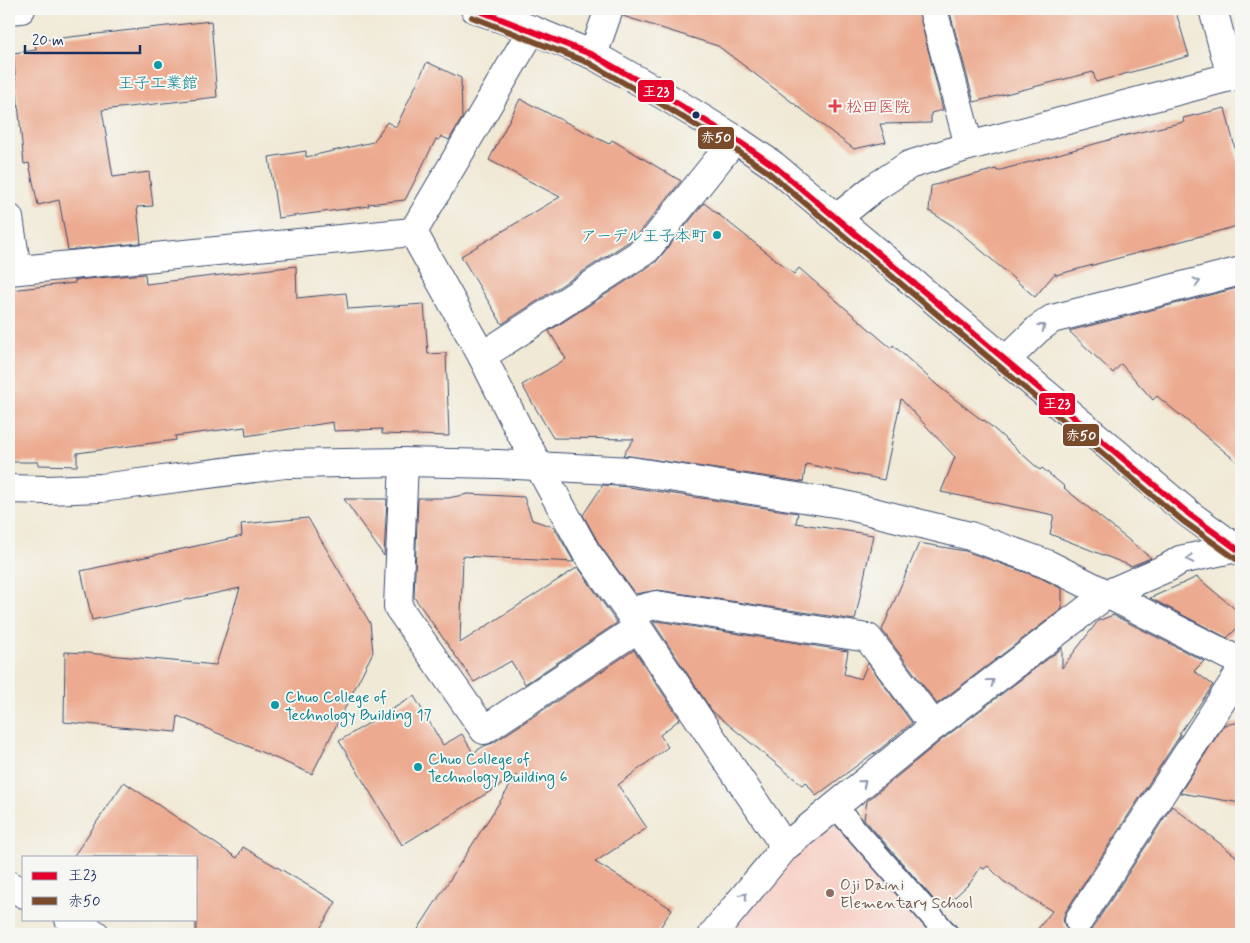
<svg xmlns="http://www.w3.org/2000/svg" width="1250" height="943" font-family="Mynerve,'Klee One',sans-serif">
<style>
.built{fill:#f7d1c7}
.building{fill:#ecab90}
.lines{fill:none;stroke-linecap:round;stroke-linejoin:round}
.service-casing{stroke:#3b4b70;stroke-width:25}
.minor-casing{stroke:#3b4b70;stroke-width:30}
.tertiary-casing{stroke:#3b4b70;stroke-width:30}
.secondary-casing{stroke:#3b4b70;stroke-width:30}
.service{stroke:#fff;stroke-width:22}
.minor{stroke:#fff;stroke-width:28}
.tertiary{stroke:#fff;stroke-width:28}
.secondary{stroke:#fff;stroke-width:28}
.bus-1-casing{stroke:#f6f6f2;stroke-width:10}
.bus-2-casing{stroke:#f6f6f2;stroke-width:10}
.bus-1{stroke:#e4002b;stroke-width:6}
.bus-2{stroke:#7a4b2a;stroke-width:6}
.oneway{stroke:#8d97ae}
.culture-dot{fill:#0f9aa8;stroke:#f6f6f2;stroke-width:2}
.health-dot{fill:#e0444e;stroke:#f6f6f2;stroke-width:2}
.bus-dot{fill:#1b2f5e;stroke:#f6f6f2;stroke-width:2}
.education-dot{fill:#8d6e63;stroke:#f6f6f2;stroke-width:2}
.labels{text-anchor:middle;stroke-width:4;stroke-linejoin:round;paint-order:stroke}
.culture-label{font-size:16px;fill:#0d838f;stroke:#f6f6f2;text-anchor:start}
.health-label{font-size:16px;fill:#be3a42;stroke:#f6f6f2;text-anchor:start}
.education-label{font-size:16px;fill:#785e54;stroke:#f6f6f2;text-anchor:start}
.line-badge{stroke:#f6f6f2;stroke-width:2}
.badge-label{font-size:14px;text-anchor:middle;font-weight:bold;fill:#fff}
</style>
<rect width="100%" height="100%" fill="#f6f6f2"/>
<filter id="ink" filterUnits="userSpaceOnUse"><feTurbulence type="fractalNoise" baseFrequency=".02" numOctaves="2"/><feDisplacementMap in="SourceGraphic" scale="10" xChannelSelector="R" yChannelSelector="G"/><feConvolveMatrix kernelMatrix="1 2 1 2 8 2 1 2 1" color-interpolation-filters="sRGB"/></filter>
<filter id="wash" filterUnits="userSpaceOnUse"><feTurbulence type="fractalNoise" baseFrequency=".0096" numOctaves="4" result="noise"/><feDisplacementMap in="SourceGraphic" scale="20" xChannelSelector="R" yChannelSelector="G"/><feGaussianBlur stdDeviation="1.12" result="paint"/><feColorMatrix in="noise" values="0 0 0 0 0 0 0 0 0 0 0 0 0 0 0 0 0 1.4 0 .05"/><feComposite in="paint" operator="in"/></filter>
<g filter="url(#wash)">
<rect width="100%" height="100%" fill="#f0e9d5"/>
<polygon class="built" points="842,825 938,934 726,934 818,828"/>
<g id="blocks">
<g class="building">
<polygon points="624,9 918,9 943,110 931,113 931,123 880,124 886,142 854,149 718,46 623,16"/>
<polygon points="949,9 1175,9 1189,56 1096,82 1093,72 974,102"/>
<polygon points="211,21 217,97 102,110 113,177 149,172 153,206 137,207 141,243 68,250 59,200 38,205 29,163 24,164 13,53 36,50 35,41"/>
<polygon points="427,62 461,78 462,118 449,140 441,136 439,140 436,139 405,200 368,204 369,206 278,218 269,157 306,151 306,157 373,142 387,122 396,127"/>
<polygon points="520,99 609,144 612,140 681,181 636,237 502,324 461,256 560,197 489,160"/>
<polygon points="1225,108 1241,173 1241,225 1056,275 1055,273 1035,297 953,226 929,211 931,186 996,169 997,171 1127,135 1184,122 1183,118"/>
<polygon points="704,203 794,274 799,268 891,348 893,345 938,386 983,421 984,420 1040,470 1042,468 1065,487 1064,488 1151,558 1131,566 1050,534 1054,515 941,492 955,457 901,399 884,480 806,464 803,482 623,455 634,439 553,438 522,385 566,359 549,331 656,262"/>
<polygon points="296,266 297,298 346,293 348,309 424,304 428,354 446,353 449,436 382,434 382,429 334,431 333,422 246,436 245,427 175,436 176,440 77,453 77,466 38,465 38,462 9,462 9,290 75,283 75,280 145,274 146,284"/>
<polygon points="1241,287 1241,465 1157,396 1153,400 1121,364 1113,373 1069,331"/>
<polygon points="603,485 629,487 798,513 796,523 873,535 855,620 658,590 635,594 599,544 583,515"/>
<polygon points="468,494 524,497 532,520 554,527 574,562 463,556 460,643 578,567 617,623 525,684 511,661 474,682 414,597 418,498 448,498"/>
<polygon points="344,499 387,499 384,556"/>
<polygon points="308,518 370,623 373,652 312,774 178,716 176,732 64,722 65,652 87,653 216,665 240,588 92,620 81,571 242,536 241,524"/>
<polygon points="919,543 965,551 1041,578 1062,589 1062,609 937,704 882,630"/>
<polygon points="1197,577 1241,614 1241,624 1227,638 1150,598"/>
<polygon points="1113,615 1204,661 1194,671 1213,685 1179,734 1181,734 1066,911 1063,919 1065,927 1070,933 1074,934 1034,934 1052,911 1003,881 988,866 984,869 981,867 970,883 942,909 864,819 867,801 944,738 1062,648 1062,668 1098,621"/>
<polygon points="657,621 848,651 844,674 861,679 868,663 912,723 874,754 875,752 816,796 806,782 802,785 712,711 653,622"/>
<polygon points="634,650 680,719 660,735 668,747 618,785 647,828 595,862 672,909 656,934 415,934 517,775 402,845 339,741 414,696 443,745 462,734 473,753 484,746 493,743"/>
<polygon points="1241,722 1241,803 1180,793 1224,725"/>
<polygon points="124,782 237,858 243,847 336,902 317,934 196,934 196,857 73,857"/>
<polygon points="1172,806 1241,860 1241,934 1085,934 1092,929"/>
</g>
</g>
</g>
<g filter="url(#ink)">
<use href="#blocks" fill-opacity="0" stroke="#3b4b70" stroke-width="1"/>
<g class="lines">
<g class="service-casing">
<polyline id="service" points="835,806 947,934"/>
</g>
<g class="minor-casing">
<g id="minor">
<polyline points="933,9 969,146"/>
<polyline points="1213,9 1231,77"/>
<polyline points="9,10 21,9"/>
<polyline points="593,55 609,9"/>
<polyline points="9,218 17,270"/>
<polyline points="837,218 874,188 909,165 969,146 1241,74"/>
<polyline points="413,232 482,356 519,430 586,552 629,612 638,628 785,847"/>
<polyline points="413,232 532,30"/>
<polyline points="9,271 413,232"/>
<polyline points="482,356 647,249 735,139"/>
<polyline points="1006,360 1038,329 1052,319 1241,271"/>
<polyline points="404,462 398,607 484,730 638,628"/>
<polyline points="1107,594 1241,662"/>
<polyline points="629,612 656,605 868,638 934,726"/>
<polyline points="9,885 24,894"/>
<polyline points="69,919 95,934"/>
<polyline points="1079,920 1241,671"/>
<polyline points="713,934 785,847 934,726 1107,594 1169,567 1180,560 1241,547"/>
</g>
</g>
<g class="tertiary-casing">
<polyline id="tertiary" points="9,489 46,490 101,488 285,464 404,462 498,464 631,471 841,504 970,536 1047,564 1107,594"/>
</g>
<g class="secondary-casing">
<polyline id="secondary" points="475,9 532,30 593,55 665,96 735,139 773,165 1189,514 1241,552"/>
</g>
<use href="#service" class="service"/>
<use href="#minor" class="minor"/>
<use href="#tertiary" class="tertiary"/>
<use href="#secondary" class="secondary"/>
<g class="bus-1-casing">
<polyline id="bus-1" points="475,9 593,55 665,96 735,139 773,165 1189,514 1241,552"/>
</g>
<g class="bus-2-casing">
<polyline id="bus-2" points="472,17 589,63 661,104 730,146 768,172 1183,521 1236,559"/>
</g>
<use href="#bus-1" class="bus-1"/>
<use href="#bus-2" class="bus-2"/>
</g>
<defs><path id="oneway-chevron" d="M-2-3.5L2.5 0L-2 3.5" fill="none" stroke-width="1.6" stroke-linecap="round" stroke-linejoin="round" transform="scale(1.25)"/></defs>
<g class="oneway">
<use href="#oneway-chevron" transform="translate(1197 282) rotate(-14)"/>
<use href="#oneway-chevron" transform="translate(1042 327) rotate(-37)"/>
<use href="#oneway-chevron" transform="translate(1190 559) rotate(169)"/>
<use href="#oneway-chevron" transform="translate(991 682) rotate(-37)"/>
<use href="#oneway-chevron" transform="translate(863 783) rotate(-39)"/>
<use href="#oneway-chevron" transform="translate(744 896) rotate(-50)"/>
</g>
</g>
<g class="culture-dot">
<circle cx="158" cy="65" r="5"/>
<circle cx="717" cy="235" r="5"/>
<circle cx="275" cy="705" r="5"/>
<circle cx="418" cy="767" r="5"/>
</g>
<path class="health-dot" d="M832.5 98.5h5v5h5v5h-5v5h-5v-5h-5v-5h5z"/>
<circle class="bus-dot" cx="696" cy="115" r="4.5"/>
<circle class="education-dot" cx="830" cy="893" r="5"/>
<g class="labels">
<g class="culture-label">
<text x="158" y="88" text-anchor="middle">王子工業館</text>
<text x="707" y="241" text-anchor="end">アーデル王子本町</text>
<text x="285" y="702">Chuo College of<tspan x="285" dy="18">Technology Building 17</tspan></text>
<text x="428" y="764">Chuo College of<tspan x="428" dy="18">Technology Building 6</tspan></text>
</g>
<g class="health-label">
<text x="846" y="112">松田医院</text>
</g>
<g class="education-label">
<text x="840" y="890">Oji Daini<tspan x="840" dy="18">Elementary School</tspan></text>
</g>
</g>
<g class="line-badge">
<rect x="637" y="79" width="38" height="24" rx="5" fill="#e4002b"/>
<rect x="697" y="126" width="38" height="24" rx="5" fill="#7a4b2a"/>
<rect x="1038" y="392" width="38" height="24" rx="5" fill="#e4002b"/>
<rect x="1062" y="423" width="38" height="24" rx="5" fill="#7a4b2a"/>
</g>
<g class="badge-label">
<text x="656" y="96">王23</text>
<text x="716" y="142">赤50</text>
<text x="1057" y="408">王23</text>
<text x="1081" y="440">赤50</text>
</g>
<rect width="1250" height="943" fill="none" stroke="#f6f6f2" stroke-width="30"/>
<rect x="22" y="856" width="175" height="65" fill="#f6f6f2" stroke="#9ea6b7"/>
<rect x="32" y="872" width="25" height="8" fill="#e4002b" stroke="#9ea6b7"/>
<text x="68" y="880" font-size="15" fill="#1b2f5e">王23</text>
<rect x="32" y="897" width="25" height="8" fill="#7a4b2a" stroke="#9ea6b7"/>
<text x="68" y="906" font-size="15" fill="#1b2f5e">赤50</text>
<path d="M25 45v8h115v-8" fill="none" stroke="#1b2f5e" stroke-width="2.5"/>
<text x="32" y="45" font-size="15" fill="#1b2f5e" stroke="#f6f6f2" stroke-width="4" paint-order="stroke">20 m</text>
</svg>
